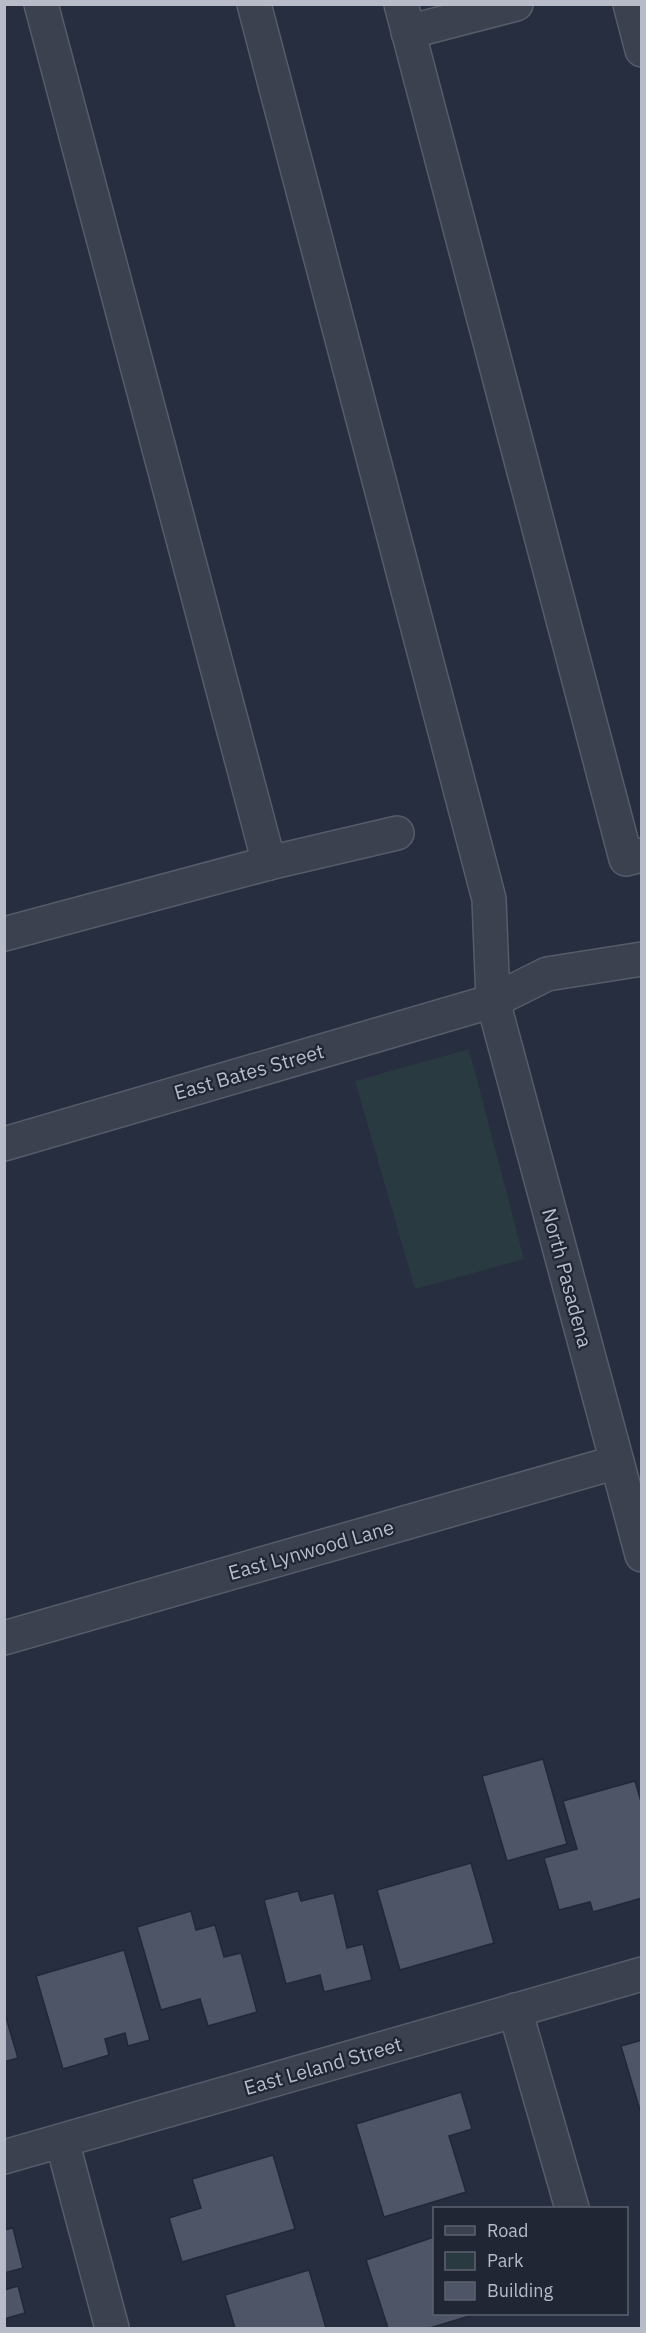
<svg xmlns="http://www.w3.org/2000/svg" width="646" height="2333" font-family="'IBM Plex Sans',sans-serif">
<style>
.green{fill:#293a40}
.building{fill:#4e5567;stroke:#222836;stroke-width:1.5}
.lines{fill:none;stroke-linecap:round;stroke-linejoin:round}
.minor-casing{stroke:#565c69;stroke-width:36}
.minor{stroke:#3b414f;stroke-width:33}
.labels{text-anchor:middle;stroke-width:4.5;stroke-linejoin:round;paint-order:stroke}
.street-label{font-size:20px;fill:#b8bcc9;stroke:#202634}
</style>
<rect width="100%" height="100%" fill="#272e3f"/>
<polygon class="green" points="469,1049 524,1259 415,1289 355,1081"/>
<g class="building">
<polygon points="543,1759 567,1844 507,1861 482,1776"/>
<polygon points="635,1781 642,1805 642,1898 593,1912 590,1902 559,1910 544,1858 577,1849 563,1801"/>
<polygon points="471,1863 494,1943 400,1970 377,1890"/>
<polygon points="298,1891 301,1901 334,1893 347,1948 363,1944 372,1980 324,1992 320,1975 286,1984 264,1900"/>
<polygon points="191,1911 196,1930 215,1925 224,1957 241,1953 257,2012 208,2026 200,1999 161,2010 137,1927"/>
<polygon points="124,1950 150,2040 128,2046 125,2033 105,2039 109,2055 63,2069 36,1976"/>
<polygon points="4,2011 18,2058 4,2062"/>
<polygon points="642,2040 642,2117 621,2046"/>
<polygon points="461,2092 472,2129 449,2136 466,2192 384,2217 356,2124"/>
<polygon points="273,2155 295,2229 182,2262 169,2218 201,2208 192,2179"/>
<polygon points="13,2228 23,2268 4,2273 4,2230"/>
<polygon points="434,2237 434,2314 476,2314 430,2328 388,2328 366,2260"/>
<polygon points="309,2270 326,2328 235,2328 225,2295"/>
<polygon points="18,2286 25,2313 4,2319 4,2290"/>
</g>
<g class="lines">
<g class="minor-casing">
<g id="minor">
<polyline points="41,4 269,863"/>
<polyline points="254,4 489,899 493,1001 642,1555"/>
<polyline points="401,4 626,859 642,855"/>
<polyline points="630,4 642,50"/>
<polyline points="408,32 516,4"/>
<polyline points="4,934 269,863 397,833"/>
<polyline points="4,1144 493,1001 547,974 642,959"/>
<polyline points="4,1638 617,1462"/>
<polyline points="515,2010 572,2208"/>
<polyline points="62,2141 112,2328"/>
<polyline points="4,2157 642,1974"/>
</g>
</g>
<use href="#minor" class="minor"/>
</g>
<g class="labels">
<g class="street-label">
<text transform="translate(249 1072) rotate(-16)" y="7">East Bates Street</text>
<text transform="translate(567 1278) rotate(75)" y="7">North Pasadena</text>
<text transform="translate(311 1550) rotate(-16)" y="7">East Lynwood Lane</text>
<text transform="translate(323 2066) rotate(-16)" y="7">East Leland Street</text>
</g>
</g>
<rect width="646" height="2333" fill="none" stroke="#b8bcc9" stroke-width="12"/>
<rect x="433" y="2207" width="195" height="108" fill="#202634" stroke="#5d6270" stroke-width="1.5"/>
<rect x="445" y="2226" width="30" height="9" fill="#3b414f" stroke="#5d6270" stroke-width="1.5"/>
<text x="487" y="2237" font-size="18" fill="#b8bcc9">Road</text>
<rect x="445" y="2252" width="30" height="18" fill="#293a40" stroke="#5d6270" stroke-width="1.5"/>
<text x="487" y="2267" font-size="18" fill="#b8bcc9">Park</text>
<rect x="445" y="2282" width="30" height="18" fill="#4e5567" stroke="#5d6270" stroke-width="1.5"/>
<text x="487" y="2297" font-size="18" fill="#b8bcc9">Building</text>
</svg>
